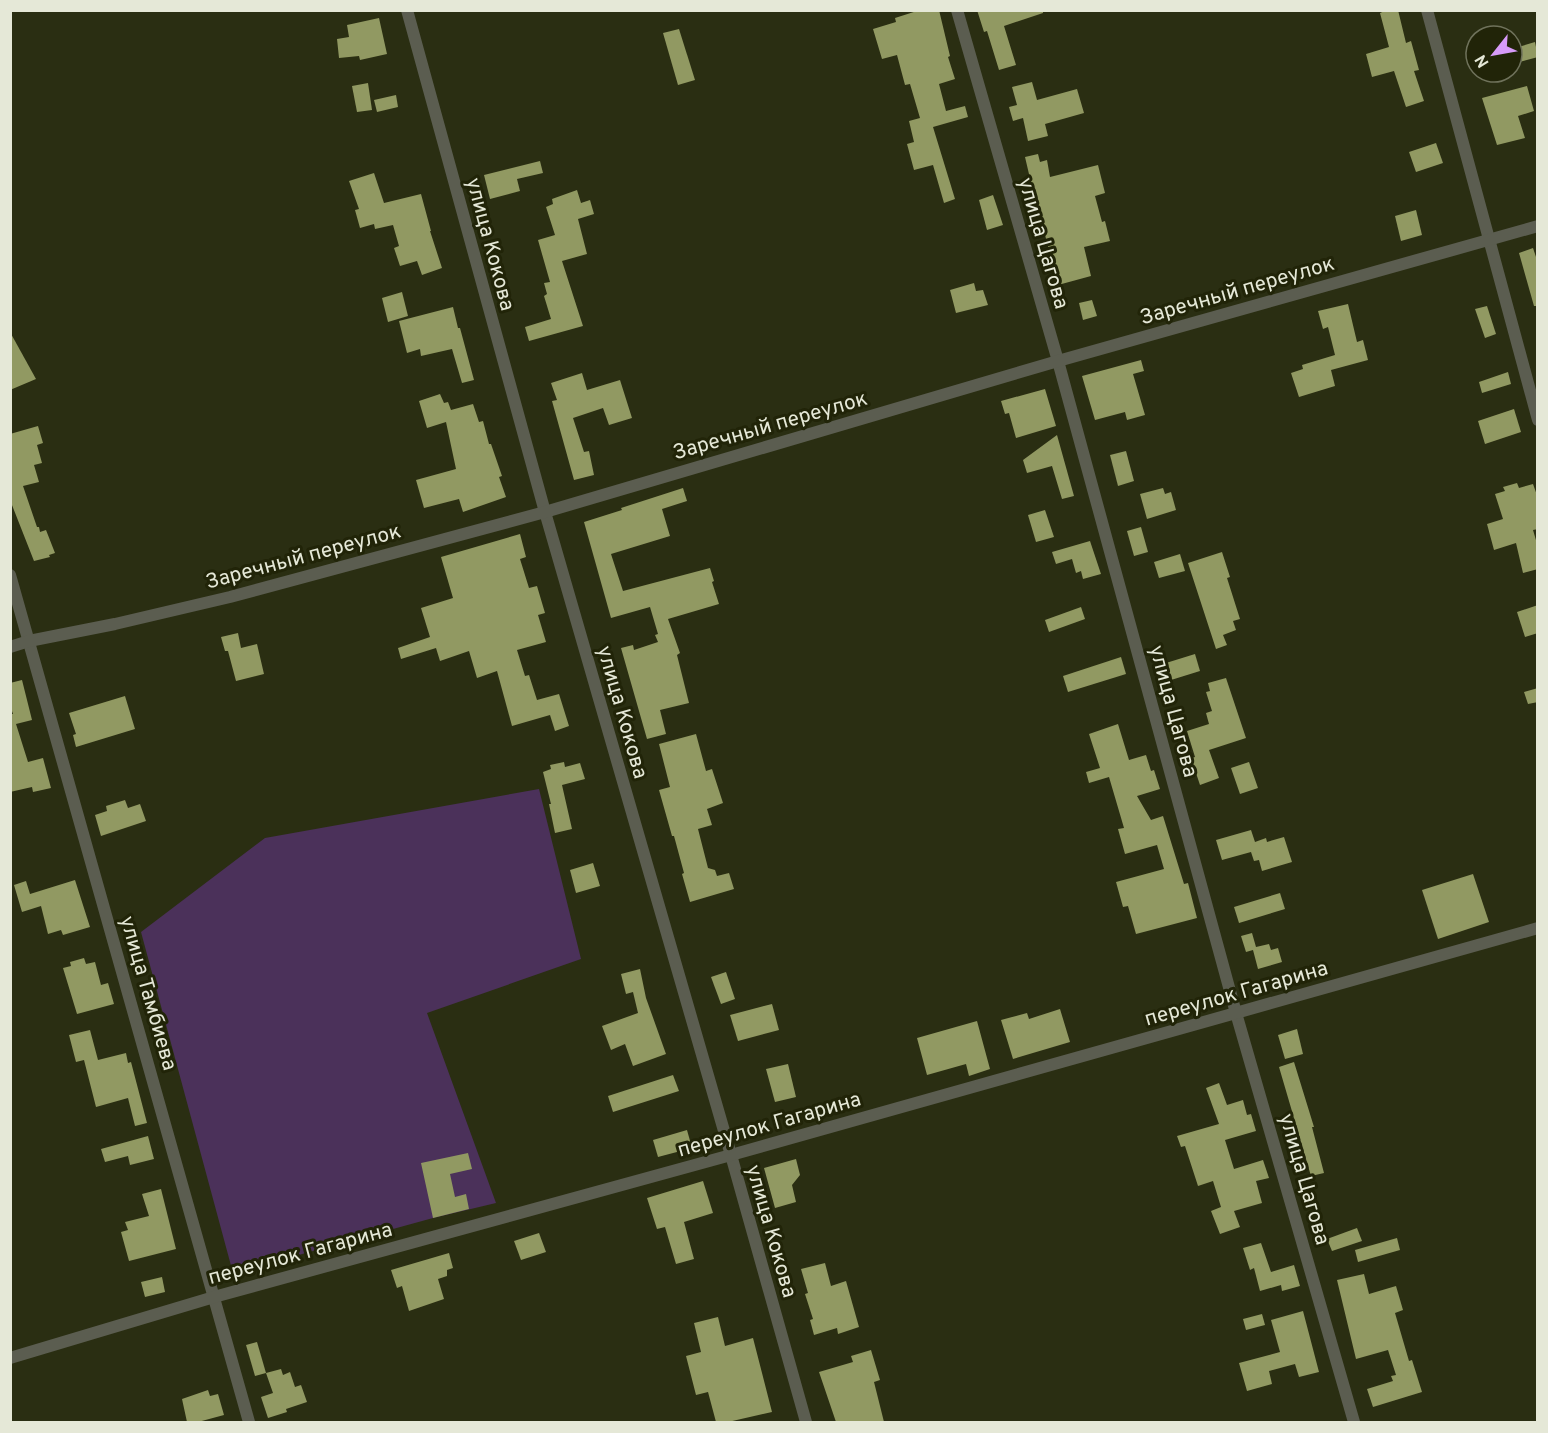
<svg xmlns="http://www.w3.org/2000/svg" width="1548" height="1433" font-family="Overpass,sans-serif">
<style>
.green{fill:#4b315a}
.building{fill:#919962}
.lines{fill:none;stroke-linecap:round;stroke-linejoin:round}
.street{stroke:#5b5d50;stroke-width:12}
.labels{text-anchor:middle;stroke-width:6;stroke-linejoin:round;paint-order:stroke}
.street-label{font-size:21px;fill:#e5e8d7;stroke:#212408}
</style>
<rect width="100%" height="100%" fill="#2a2e12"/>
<polygon class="green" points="539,789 581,959 427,1013 496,1203 433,1218 233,1273 141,932 265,838"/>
<g class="building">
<polygon points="920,10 939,10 950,56 948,57 955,79 939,84 946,111 965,106 968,117 933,127 955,199 944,203 933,165 914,170 907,144 914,142 909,121 920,118 910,84 905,85 897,55 882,59 873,29 896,22 895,18"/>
<polygon points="977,10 1043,10 1043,13 1004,26 1016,65 999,70 987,31 984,32"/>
<polygon points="1387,10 1398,10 1406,43 1411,41 1419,70 1414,71 1424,101 1406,107 1394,71 1372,77 1366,54 1389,47 1380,13"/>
<polygon points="379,18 387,54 360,60 359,56 339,58 337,39 349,37 347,25"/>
<polygon points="679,29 695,80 678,85 663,33"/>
<polygon points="1535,42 1538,57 1512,64 1512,49"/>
<polygon points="1032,82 1037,100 1077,89 1084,113 1045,124 1048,136 1028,141 1023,118 1013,121 1009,107 1017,105 1012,87"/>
<polygon points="368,83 372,110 357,112 352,86"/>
<polygon points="1527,86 1534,111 1518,116 1525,138 1497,145 1482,98"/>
<polygon points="396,95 398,107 377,112 374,100"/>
<polygon points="1436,143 1443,163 1416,172 1409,152"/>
<polygon points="1038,154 1040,162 1047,160 1050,177 1098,165 1105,193 1095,196 1102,222 1105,221 1110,241 1084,247 1091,276 1058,285 1044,231 1041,232 1033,205 1036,204 1025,157"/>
<polygon points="540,161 543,173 517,179 520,191 490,199 484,175"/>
<polygon points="374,173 384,203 421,194 431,231 430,231 442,268 422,275 417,261 400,266 394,248 399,246 393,225 375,229 374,224 360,228 355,210 359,209 349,181"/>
<polygon points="577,190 581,203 590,200 594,214 578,219 587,254 562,261 583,326 529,341 525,327 551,319 544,296 547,294 544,283 550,282 538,240 555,235 546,207 553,204 552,199"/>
<polygon points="993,195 1003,225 987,230 979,200"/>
<polygon points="1416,210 1422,235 1401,241 1395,216"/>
<polygon points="1533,248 1538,263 1538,306 1534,306 1519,253"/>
<polygon points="974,283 976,291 983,290 988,305 956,313 950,290"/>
<polygon points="402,292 408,316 388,322 382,298"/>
<polygon points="1092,300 1097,316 1083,320 1079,303"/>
<polygon points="1348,304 1357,342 1363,340 1368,360 1331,370 1335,386 1299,397 1291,373 1303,369 1302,365 1335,355 1328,327 1323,329 1318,311"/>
<polygon points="1487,306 1496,334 1485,338 1475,309"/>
<polygon points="453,307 458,328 460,328 474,380 462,383 452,349 421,356 420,349 407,353 399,321"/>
<polygon points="10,332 36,379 10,390"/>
<polygon points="1141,360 1144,371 1133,374 1145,415 1127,420 1125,412 1095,420 1082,376"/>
<polygon points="1508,372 1511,384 1482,393 1479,382"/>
<polygon points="582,373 587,390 620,380 632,418 609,425 603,408 573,418 584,452 589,451 594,475 574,480 552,401 557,400 551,383"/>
<polygon points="1045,389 1056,426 1016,438 1009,413 1005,414 1001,401"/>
<polygon points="440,394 444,403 448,402 451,410 473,404 479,422 483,421 489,444 491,444 502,476 499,477 506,497 463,512 459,499 424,508 416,480 456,469 446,422 427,428 419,401"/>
<polygon points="1514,409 1521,432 1485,444 1478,421"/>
<polygon points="38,426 43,443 37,445 42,463 34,465 39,482 23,486 37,527 39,527 40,532 46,530 55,553 49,555 50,557 34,561 10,500 10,434"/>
<polygon points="1057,435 1074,496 1062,499 1052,466 1027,473 1023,460"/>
<polygon points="1126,451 1134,481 1118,486 1110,455"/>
<polygon points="1517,483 1519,488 1533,484 1538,498 1538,529 1533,530 1538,547 1538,569 1523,573 1516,543 1494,550 1487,524 1503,519 1495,494 1505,491 1503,487"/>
<polygon points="683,488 687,501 662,509 670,536 611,554 623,591 710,568 714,581 712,582 719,604 668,619 680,653 677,655 689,703 660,710 666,734 647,739 621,648 633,645 634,650 658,642 655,635 658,634 650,607 611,618 584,522 622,510 621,508"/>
<polygon points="1163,488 1165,494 1171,492 1176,510 1147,519 1140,494"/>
<polygon points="1045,510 1054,537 1036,542 1028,515"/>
<polygon points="1141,527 1148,552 1134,556 1127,531"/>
<polygon points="520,534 526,557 520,559 529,588 537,586 545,613 538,615 546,642 517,650 525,676 529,675 537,700 559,694 569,726 555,731 550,715 512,726 497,671 477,678 469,651 440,661 436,648 401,659 398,648 430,637 421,608 453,598 441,557"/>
<polygon points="1090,541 1101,574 1083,579 1081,571 1076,573 1072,559 1056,564 1052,552"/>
<polygon points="1222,552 1230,577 1227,578 1240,619 1233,621 1236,630 1223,635 1227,645 1216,649 1188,563"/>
<polygon points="1180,554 1185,571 1159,578 1154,562"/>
<polygon points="1538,605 1538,633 1525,637 1517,612"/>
<polygon points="1081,607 1085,619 1049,632 1045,620"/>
<polygon points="238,633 241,648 257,644 264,674 236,681 228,651 225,651 221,637"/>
<polygon points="1195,654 1200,671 1171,680 1166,663"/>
<polygon points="1121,657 1126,674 1068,692 1063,676"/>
<polygon points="1226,678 1246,738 1209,750 1219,778 1200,785 1191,758 1195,757 1187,731 1209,724 1206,713 1212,711 1206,692 1210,691 1208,683"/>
<polygon points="22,680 32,720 16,724 28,762 43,758 51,788 33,792 32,787 10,792 10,714 13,714 10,705 10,683"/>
<polygon points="1538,688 1538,702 1528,704 1524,692"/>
<polygon points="125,696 135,729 76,747 73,735 76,734 69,713"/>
<polygon points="1118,724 1129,760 1146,755 1151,771 1154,770 1160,789 1137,796 1151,820 1163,816 1184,884 1188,883 1197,918 1136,934 1128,906 1123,907 1116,882 1164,869 1157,845 1125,854 1118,829 1124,828 1109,777 1089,783 1086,772 1100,768 1089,734"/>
<polygon points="696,734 706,771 712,769 723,803 707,809 712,825 698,829 708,868 715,870 717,876 729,873 734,889 690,902 682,874 684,873 674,836 672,836 659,790 670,787 659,744"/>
<polygon points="564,762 565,767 580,763 585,779 562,785 572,829 555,833 549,804 551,804 543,772 551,769 550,765"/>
<polygon points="1249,762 1258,788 1240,794 1231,768"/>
<polygon points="125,800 128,808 140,804 146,821 101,836 95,815 107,811 106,806"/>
<polygon points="1251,830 1255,842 1266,838 1267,842 1284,837 1292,862 1262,871 1259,860 1254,861 1251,852 1222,860 1216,840"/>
<polygon points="593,863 600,886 576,893 570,870"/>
<polygon points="1473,874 1489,922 1438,939 1422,890"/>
<polygon points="75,880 90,927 63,935 61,930 48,934 41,906 22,912 14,885 26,881 30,894"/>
<polygon points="1280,893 1285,909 1239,923 1234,907"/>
<polygon points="1252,933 1256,947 1269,944 1271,950 1278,948 1282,962 1258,969 1253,950 1246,952 1241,936"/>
<polygon points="84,958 86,964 95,962 101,985 108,983 114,1004 77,1014 63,968 71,966 70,962"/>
<polygon points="640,969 646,998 666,1054 633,1066 625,1044 611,1050 602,1026 638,1013 633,992 626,994 621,974"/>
<polygon points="726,972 735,999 721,1004 711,977"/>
<polygon points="772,1004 779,1030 738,1041 730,1015"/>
<polygon points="1060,1009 1070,1042 1013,1059 1001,1020 1027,1013 1029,1019"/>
<polygon points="977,1021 990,1069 969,1076 966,1064 927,1075 917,1038"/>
<polygon points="1297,1029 1303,1054 1285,1059 1278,1035"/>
<polygon points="90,1030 98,1060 126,1053 128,1063 131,1062 147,1123 135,1126 128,1098 96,1107 84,1060 76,1062 69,1035"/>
<polygon points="1294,1062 1314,1127 1312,1127 1324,1173 1311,1176 1279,1067"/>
<polygon points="788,1064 796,1097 775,1102 766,1069"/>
<polygon points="673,1075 679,1091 613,1112 608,1096"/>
<polygon points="1219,1083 1227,1105 1243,1100 1247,1115 1251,1114 1256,1131 1225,1140 1234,1169 1263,1160 1269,1178 1256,1181 1262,1203 1234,1211 1240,1227 1220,1234 1211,1211 1221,1207 1213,1181 1198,1186 1185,1146 1181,1147 1177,1136 1219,1124 1206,1088"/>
<polygon points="687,1130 692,1148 658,1157 653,1140"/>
<polygon points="148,1136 154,1159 130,1165 128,1156 105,1162 101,1149"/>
<polygon points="468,1153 472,1169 450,1174 455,1197 466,1194 469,1209 433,1218 421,1163"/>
<polygon points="796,1159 800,1175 792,1185 796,1202 775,1208 764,1168"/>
<polygon points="703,1181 713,1213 684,1222 694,1259 676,1264 665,1227 657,1229 647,1198"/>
<polygon points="161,1189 176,1249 129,1261 121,1232 128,1230 125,1222 149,1216 142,1194"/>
<polygon points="1357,1228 1362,1241 1332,1251 1327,1239"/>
<polygon points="539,1233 546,1252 521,1260 514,1241"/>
<polygon points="1397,1238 1400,1250 1358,1262 1355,1250"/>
<polygon points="1261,1243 1271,1272 1294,1265 1300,1286 1282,1291 1281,1285 1260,1291 1254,1268 1250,1270 1243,1248"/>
<polygon points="449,1253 453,1268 447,1270 447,1276 438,1279 444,1299 409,1311 402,1286 397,1288 391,1270"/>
<polygon points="825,1263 831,1286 846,1281 859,1327 838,1334 837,1328 814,1335 810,1320 813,1319 805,1294 808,1293 801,1269"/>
<polygon points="1364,1274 1369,1294 1396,1286 1403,1310 1395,1313 1409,1361 1412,1360 1422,1392 1373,1407 1367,1389 1393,1381 1391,1376 1396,1375 1388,1350 1356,1359 1337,1280"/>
<polygon points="162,1277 165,1292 145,1297 141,1282"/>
<polygon points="1303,1311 1319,1372 1299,1377 1295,1364 1269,1371 1272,1384 1247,1391 1239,1363 1280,1352 1271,1320"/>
<polygon points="1262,1314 1265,1325 1246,1330 1243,1319"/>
<polygon points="718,1317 725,1346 753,1338 772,1412 728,1422 716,1422 708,1392 696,1395 686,1356 701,1352 694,1323"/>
<polygon points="257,1342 266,1373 255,1376 246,1345"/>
<polygon points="871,1350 880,1380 874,1382 884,1422 836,1422 819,1372 853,1362 851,1356"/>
<polygon points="281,1369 283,1375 290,1372 295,1387 301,1385 307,1402 286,1409 287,1412 268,1418 261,1397 273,1393 266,1373"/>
<polygon points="208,1390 210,1396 218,1394 224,1415 198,1422 187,1422 182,1399"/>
</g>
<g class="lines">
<g class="street">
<polyline points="407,10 545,512 731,1155 806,1422"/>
<polyline points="957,10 1058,361 1236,1013 1354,1422"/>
<polyline points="1427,10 1538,420"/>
<polyline points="10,575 249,1422"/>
<polyline points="10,647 29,641 115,624 230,597 545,512 1058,361 1538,226"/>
<polyline points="10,1358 214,1297 731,1155 1538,928"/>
</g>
</g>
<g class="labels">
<g class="street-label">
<text transform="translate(1044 243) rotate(74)" y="7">улица Цагова</text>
<text transform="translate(491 244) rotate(75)" y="7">улица Кокова</text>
<text transform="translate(1237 290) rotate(-16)" y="7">Заречный переулок</text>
<text transform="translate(770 425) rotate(-16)" y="7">Заречный переулок</text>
<text transform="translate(303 556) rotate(-15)" y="7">Заречный переулок</text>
<text transform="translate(1174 711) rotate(75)" y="7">улица Цагова</text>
<text transform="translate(623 712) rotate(74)" y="7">улица Кокова</text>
<text transform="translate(149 993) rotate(74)" y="7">улица Тамбиева</text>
<text transform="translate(1236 993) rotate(-16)" y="7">переулок Гагарина</text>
<text transform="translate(769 1124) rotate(-16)" y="7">переулок Гагарина</text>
<text transform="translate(1305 1179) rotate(74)" y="7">улица Цагова</text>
<text transform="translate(772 1231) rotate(74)" y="7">улица Кокова</text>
<text transform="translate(300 1253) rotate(-15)" y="7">переулок Гагарина</text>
</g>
</g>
<rect width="1548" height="1433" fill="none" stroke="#e5e8d7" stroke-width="24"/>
<g transform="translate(1494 54) rotate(239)"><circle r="28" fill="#212408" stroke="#6f725b" stroke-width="1.5"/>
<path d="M0-4.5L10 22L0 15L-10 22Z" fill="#d79bf9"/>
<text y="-9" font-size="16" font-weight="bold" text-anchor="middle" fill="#e5e8d7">N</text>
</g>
</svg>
